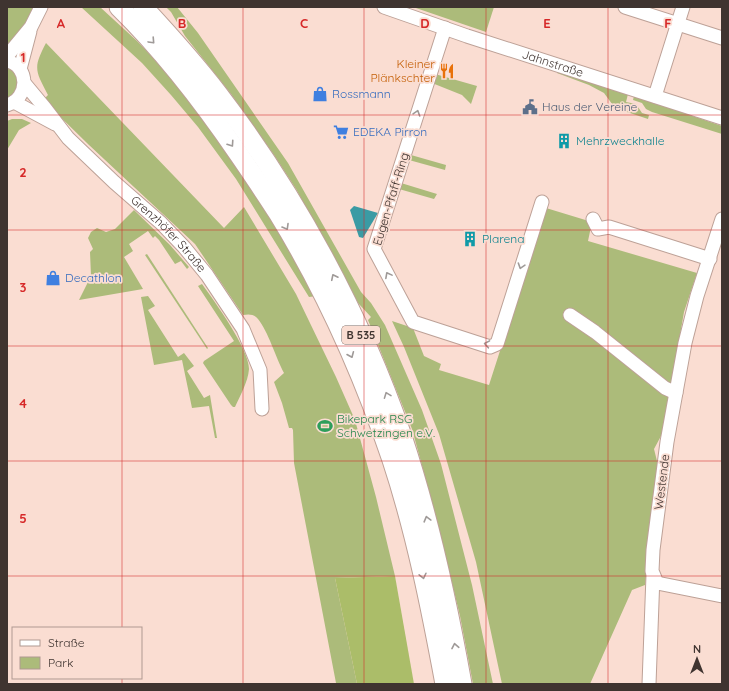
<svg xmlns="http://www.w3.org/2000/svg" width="729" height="691" font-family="Quicksand,sans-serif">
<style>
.green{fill:#acbb7a}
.forest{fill:#abbd69}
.water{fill:#3a9ba4}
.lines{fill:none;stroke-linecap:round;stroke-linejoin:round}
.minor-casing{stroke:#bda197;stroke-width:15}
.highway-casing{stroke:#bda197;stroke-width:21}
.minor{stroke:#fff;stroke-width:13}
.highway{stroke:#fff;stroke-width:19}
.oneway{stroke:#9f9a98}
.grid{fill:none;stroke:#d62828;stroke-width:1;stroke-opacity:0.55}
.labels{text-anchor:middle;stroke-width:3.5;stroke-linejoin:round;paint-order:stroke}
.shield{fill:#faddd2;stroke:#776761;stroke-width:1}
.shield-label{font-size:11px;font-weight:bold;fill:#3f3430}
.street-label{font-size:12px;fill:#3f3430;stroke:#faddd2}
.food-label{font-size:12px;fill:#c56008;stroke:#faddd2;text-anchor:end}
.shop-label{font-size:12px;fill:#366cbe;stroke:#faddd2;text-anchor:start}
.service-label{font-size:12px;fill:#4e5e75;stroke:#faddd2;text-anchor:start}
.culture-label{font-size:12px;fill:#0d838f;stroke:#faddd2;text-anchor:start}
.leisure-label{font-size:12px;fill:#27864d;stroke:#faddd2;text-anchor:start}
.grid-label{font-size:13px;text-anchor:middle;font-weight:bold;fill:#d62828;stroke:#faddd2;stroke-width:3.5;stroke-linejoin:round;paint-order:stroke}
</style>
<rect width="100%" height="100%" fill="#faddd2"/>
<g class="green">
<polygon points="7,7 35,7 21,30 7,50"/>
<polygon points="81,7 100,7 137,41 163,68 236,158 317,296 309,297 236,179 198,127 171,95 142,63"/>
<polygon points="166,7 177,7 198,33 288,163 361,292 371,303 385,325 422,410 441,464 472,585 493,684 473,684 460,616 435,513 412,429 368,320 371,317 358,303 296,189 274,155 231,94 185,36 171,12"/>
<polygon points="413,7 494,7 486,32"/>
<path d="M46,43L224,228L244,207L296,294L336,377L355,420L376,497L395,576L335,578L357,684H333L336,683L294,463L293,430L292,428H289L282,403L274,382L284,373C276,358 268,331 258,319C254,314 249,314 243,315L195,244L89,145L43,100L48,95C35,70 33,68 46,43Z"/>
<path d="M7,68C23,75 22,91 7,98Z"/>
<polygon points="558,70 628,94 626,102 636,104 642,113 649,115 648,119 615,108 604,93 589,85 557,73"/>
<polygon points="435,74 477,86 471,104 462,95 432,83"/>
<polygon points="634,96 722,126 722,134 652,112 646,109 642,103 633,100"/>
<polygon points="12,119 22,119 31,123 19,130 7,150 7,121"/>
<polygon points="411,155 446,165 445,170 409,160"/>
<polygon points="401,183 437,194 434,199 399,189"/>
<polygon points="546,208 592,222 588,241 697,273 684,312 665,422 661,436 654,449 659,469 645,585 632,590 590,684 502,684 476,562 439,434 404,347 392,321 413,328 424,356 441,364 439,370 489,385"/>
<polygon points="134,210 170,245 189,267 187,269 181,261 175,264 159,240 155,236 153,238 148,231 129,244 133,251 124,257 143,289 79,300 91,276 90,252 93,249 88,238 91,232 97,228 106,232 115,229"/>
<polygon points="147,254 208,348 207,349 145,255"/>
<path d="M202,284C215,302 249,349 249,369C248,382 240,396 235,407H233L231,405L203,363L204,361L234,341L198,286Z"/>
<polygon points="148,296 155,306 148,310 178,357 184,353 194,366 187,371 204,398 210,395 217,438 215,438 209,406 192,408 182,360 154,365 141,297"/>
</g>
<polygon class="forest" points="395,576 414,684 357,684 335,578"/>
<polygon class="water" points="354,206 378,213 363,238 359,237 350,210"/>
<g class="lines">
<g class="minor-casing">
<g id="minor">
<path id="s1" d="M384,7L467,36L722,118"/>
<polyline points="625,7 722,38"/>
<polyline points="445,28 374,249 413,322 490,347 497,344 542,202"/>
<polyline points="7,56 31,27 41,7"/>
<path d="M7,61C30,66 29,99 7,105"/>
<polyline points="20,69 30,31"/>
<path id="s2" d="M25,84L45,108L68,138L114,182L161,223L184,247L207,275L243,329L260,370L262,409"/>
<polyline points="655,96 683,7"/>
<polyline points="14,102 55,124"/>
<polyline points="593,219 598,229 609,227 710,259"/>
<polyline points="722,219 697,296 685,343 667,442 653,550 652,571 657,583 722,596"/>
<polyline points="570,315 595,332 665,388 676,393"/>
<polyline points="649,684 653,575"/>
</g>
</g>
<g class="highway-casing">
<g id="highway">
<path d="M119,7C165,52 204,103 240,156C253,175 266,194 278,213C326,291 363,374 392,460C416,533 431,609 445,684"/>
<path d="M143,7C169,35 195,64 218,94C296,196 360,314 402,436C429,517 447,600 462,684"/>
</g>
</g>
<use href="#minor" class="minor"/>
<use href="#highway" class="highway"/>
</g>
<defs><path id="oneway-chevron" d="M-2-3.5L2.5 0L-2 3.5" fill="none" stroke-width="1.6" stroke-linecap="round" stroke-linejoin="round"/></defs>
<g class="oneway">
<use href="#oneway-chevron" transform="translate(152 41) rotate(47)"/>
<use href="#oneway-chevron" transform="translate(417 113) rotate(-72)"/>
<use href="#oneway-chevron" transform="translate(231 144) rotate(56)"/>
<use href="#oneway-chevron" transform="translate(286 227) rotate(60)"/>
<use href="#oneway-chevron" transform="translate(521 266) rotate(108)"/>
<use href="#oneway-chevron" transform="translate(388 275) rotate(-118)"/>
<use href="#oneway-chevron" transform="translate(334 277) rotate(-116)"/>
<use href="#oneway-chevron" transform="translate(487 344) rotate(-170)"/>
<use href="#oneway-chevron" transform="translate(351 355) rotate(67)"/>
<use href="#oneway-chevron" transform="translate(387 395) rotate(-111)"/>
<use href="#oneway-chevron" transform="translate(427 519) rotate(-105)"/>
<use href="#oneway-chevron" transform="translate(423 576) rotate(77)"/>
<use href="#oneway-chevron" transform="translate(455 646) rotate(-101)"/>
</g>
<path class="grid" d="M122,7V628M243,7V684M364,7V684M486,7V684M608,7V684M7,115H722M7,230H722M7,346H722M7,461H722M7,576H722M122,678V684"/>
<defs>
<g id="restaurant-bare" transform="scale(1.2)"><path d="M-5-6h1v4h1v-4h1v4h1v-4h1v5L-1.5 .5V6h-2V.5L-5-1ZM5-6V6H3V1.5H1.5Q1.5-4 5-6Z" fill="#e8710a" stroke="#faddd2" stroke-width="2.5" paint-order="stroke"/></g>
<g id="shop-bare" transform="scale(1.2)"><path d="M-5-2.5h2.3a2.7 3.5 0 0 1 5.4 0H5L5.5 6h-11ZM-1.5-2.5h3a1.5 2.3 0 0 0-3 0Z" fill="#3f7fe0" stroke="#faddd2" stroke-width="2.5" paint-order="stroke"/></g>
<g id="civic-bare" transform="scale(1.2)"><path d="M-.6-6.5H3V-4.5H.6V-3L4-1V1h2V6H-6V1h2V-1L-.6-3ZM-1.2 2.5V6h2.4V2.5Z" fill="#5c6f8a" stroke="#faddd2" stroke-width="2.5" paint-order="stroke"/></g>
<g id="supermarket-bare" transform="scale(1.2)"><path d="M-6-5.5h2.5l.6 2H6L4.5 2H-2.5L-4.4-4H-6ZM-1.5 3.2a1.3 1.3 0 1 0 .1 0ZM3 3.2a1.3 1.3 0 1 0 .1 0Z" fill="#3f7fe0" stroke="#faddd2" stroke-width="2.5" paint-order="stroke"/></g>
<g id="building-bare" transform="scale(1.2)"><path d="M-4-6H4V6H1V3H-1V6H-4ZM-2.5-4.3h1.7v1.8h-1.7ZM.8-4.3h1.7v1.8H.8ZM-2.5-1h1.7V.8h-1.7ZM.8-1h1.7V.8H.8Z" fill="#0f9aa8" stroke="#faddd2" stroke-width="2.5" paint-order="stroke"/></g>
<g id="stadium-bare" transform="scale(1.2)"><path d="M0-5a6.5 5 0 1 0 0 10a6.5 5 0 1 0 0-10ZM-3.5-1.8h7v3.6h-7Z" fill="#2e9e5b" stroke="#faddd2" stroke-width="2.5" paint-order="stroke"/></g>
</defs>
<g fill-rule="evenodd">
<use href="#restaurant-bare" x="447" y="71"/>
<use href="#shop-bare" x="320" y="94"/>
<use href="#civic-bare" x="530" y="107"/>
<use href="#supermarket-bare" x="341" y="132"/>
<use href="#building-bare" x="564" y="141"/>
<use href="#building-bare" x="470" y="239"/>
<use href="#shop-bare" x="53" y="278"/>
<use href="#stadium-bare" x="325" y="426"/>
</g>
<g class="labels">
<rect class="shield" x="342" y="326" width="38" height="18" rx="3"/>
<g class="shield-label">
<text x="361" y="339">B 535</text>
</g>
<g class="street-label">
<text dy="4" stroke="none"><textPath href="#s1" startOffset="178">Jahnstraße</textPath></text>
<text transform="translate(391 199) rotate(-73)" y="4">Eugen-Pfaff-Ring</text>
<text dy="4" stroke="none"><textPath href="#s2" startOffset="208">Grenzhöfer Straße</textPath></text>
<text transform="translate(662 482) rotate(-83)" y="4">Westende</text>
</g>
<g class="food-label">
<text x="435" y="68">Kleiner<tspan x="435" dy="14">Plänkschter</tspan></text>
</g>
<g class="shop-label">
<text x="332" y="98">Rossmann</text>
<text x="353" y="136">EDEKA Pirron</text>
<text x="65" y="282">Decathlon</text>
</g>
<g class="service-label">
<text x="542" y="111">Haus der Vereine</text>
</g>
<g class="culture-label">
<text x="576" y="145">Mehrzweckhalle</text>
<text x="482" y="243">Plarena</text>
</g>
<g class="leisure-label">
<text x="337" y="423">Bikepark RSG<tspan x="337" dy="14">Schwetzingen e.V.</tspan></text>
</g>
</g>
<g class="grid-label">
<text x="61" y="28">A</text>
<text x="182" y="28">B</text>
<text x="304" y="28">C</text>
<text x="425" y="28">D</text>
<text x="547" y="28">E</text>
<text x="668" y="28">F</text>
<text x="23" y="62">1</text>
<text x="23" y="177">2</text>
<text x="23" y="292">3</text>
<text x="23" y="408">4</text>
<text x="23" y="523">5</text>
</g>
<rect width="729" height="691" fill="none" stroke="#3f3430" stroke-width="16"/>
<rect x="12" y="627" width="130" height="52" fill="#faddd2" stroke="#af9991"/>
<rect x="20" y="640" width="20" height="6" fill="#ffffff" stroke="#af9991"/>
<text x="48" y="647" font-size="12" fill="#3f3430">Straße</text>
<rect x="20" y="657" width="20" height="12" fill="#acbb7a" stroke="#af9991"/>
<text x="48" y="667" font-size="12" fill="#3f3430">Park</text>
<g transform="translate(697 659)" stroke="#faddd2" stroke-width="3" paint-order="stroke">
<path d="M0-3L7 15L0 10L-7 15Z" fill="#3f3430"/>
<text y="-6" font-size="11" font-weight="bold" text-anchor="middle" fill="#3f3430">N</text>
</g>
</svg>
